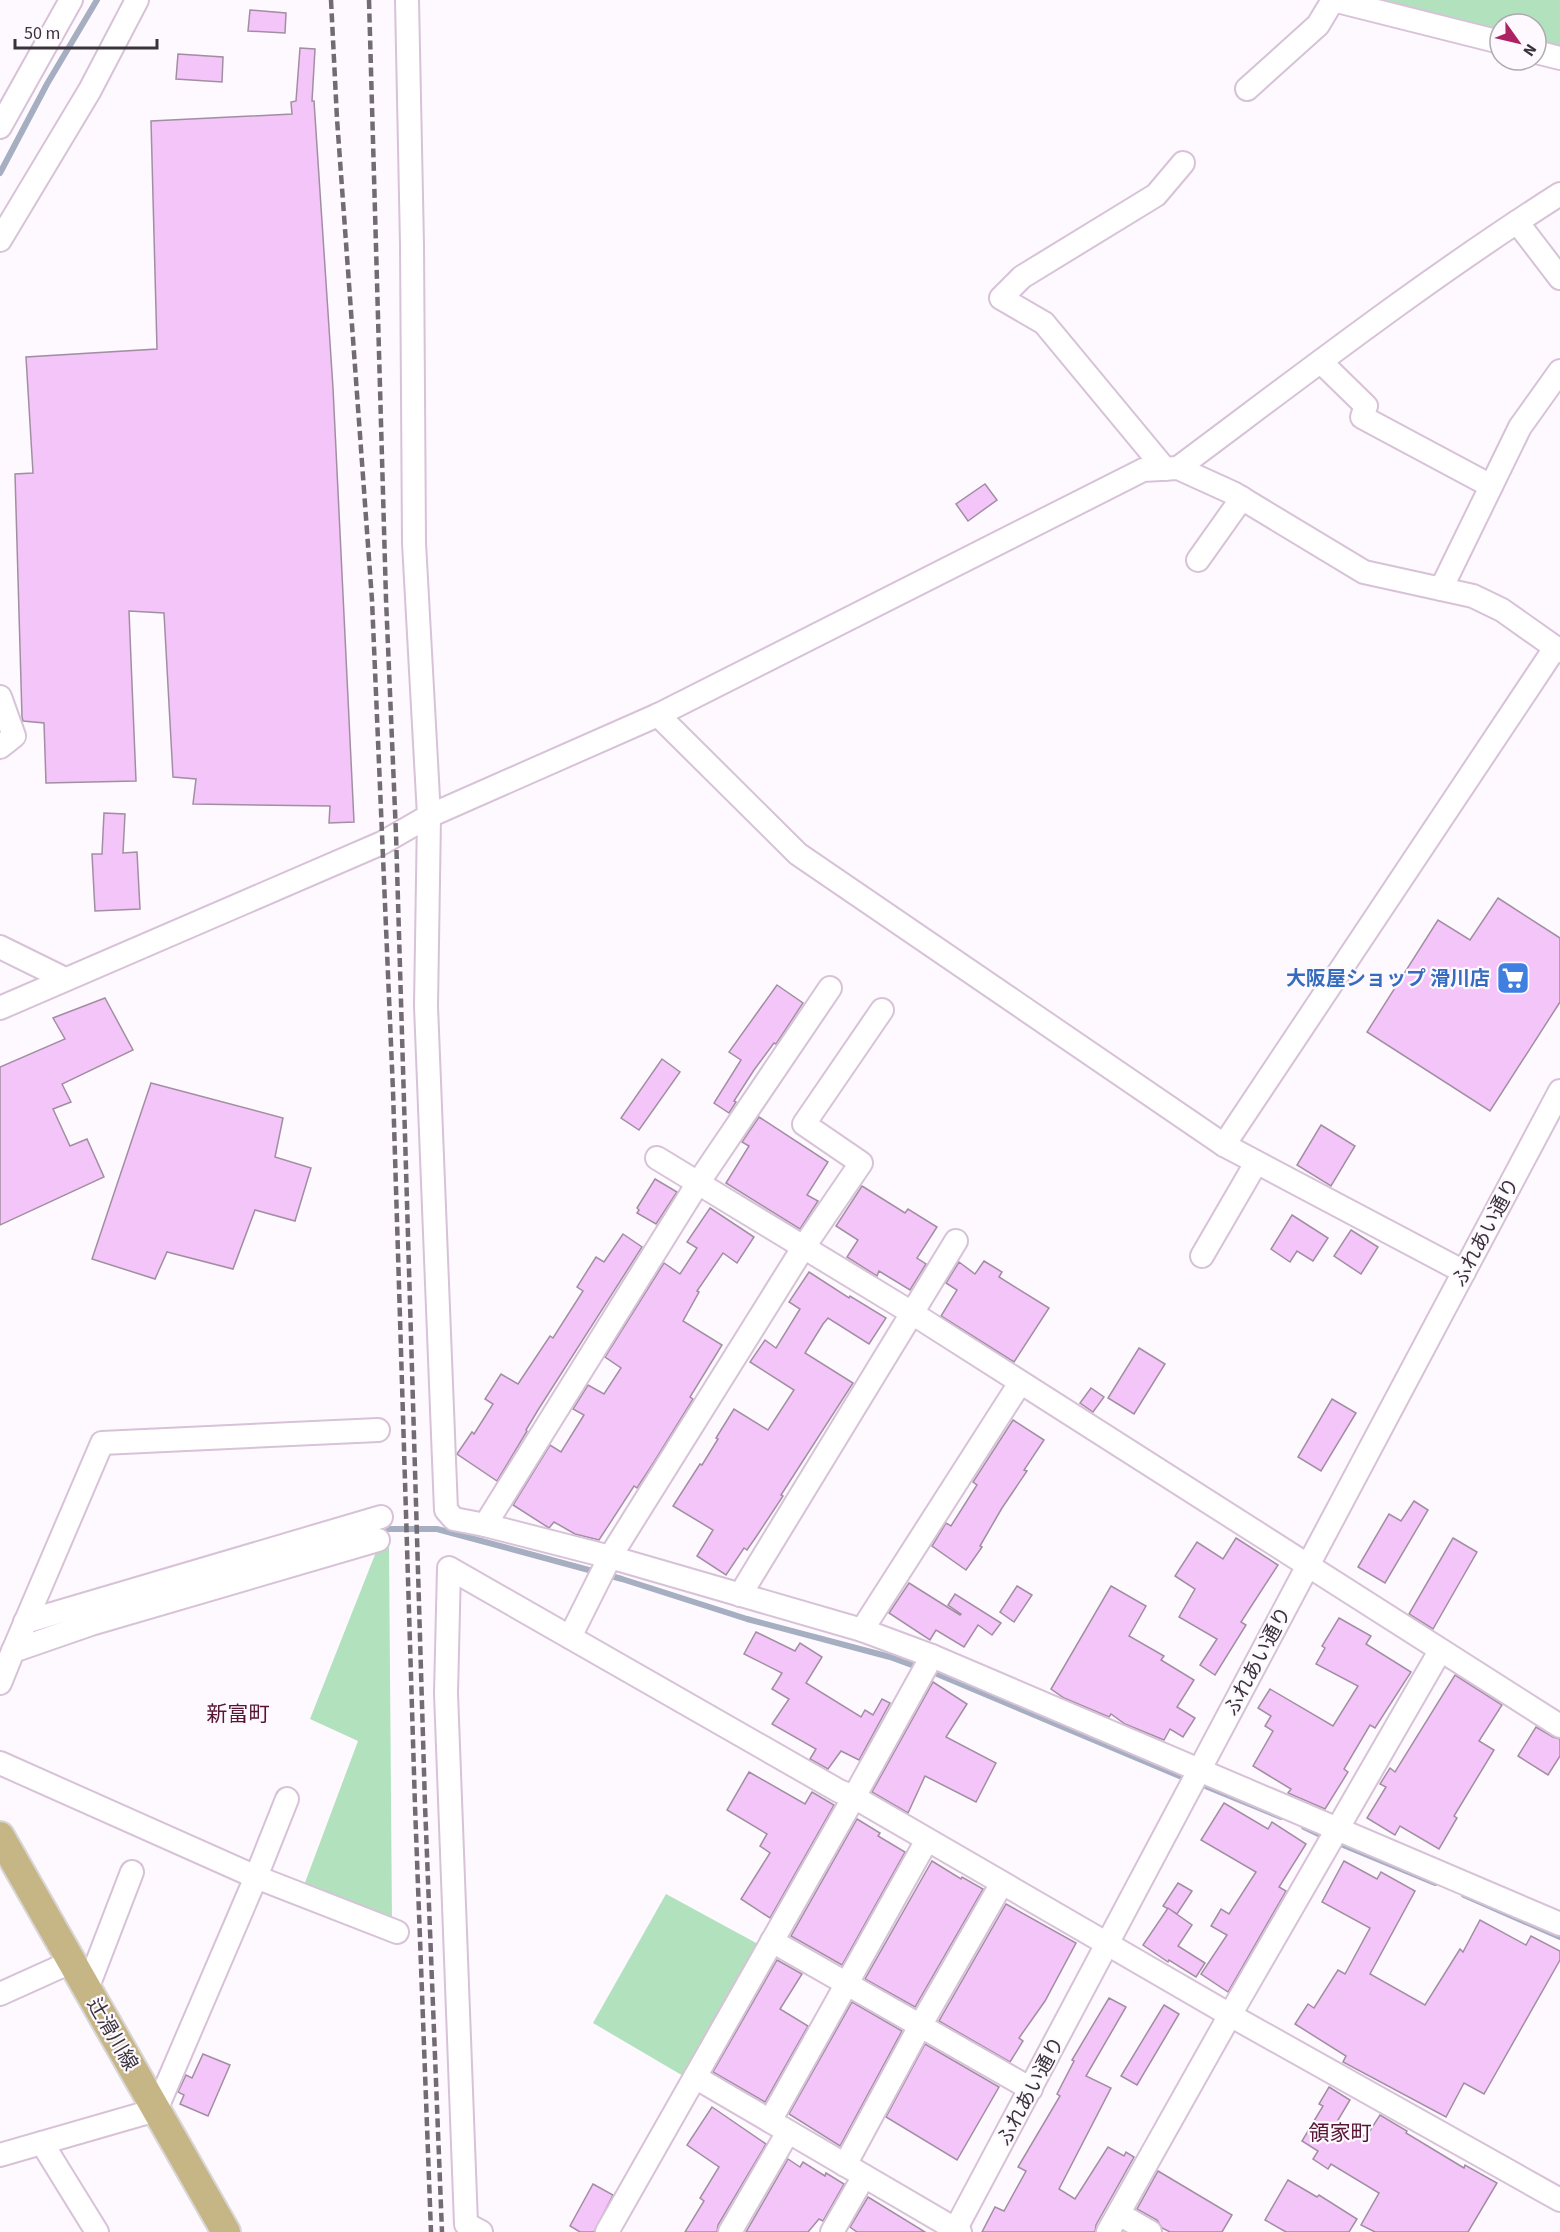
<svg xmlns="http://www.w3.org/2000/svg" width="1560" height="2232" font-family="'Source Sans 3','Noto Sans JP',sans-serif">
<style>
.green{fill:#b1e1bd}
.lines{fill:none;stroke-linecap:round;stroke-linejoin:round}
.stream{stroke:#a6aec1;stroke-width:6}
.building{fill:#f4c5f8;stroke:#a28ea3;stroke-width:1.5}
.minor-casing{stroke:#d7c2d8;stroke-width:26}
.major-casing{stroke:#d8d6d8;stroke-width:32}
.minor{stroke:#fff;stroke-width:22}
.major{stroke:#c6b685;stroke-width:28}
.rail{stroke:#726b73;stroke-width:4.5;stroke-dasharray:9 4.5;stroke-linecap:butt}
.labels{text-anchor:middle;stroke-width:4.5;stroke-linejoin:round;paint-order:stroke}
.shop-label{font-size:20px;font-weight:bold;fill:#366cbe;stroke:#fdf9fe;text-anchor:end}
.street-label{font-size:20px;fill:#3b333c;stroke:#fdf9fe}
.neighbourhood-label{font-size:21px;fill:#561532;stroke:#fdf9fe}
</style>
<rect width="100%" height="100%" fill="#fdf9fe"/>
<g class="green">
<polygon points="1384,0 1560,0 1560,48 1536,41 1536,24 1500,24 1500,32"/>
<polygon points="389,1546 392,1925 303,1888 358,1741 310,1719 378,1547"/>
<polygon points="666,1894 758,1944 685,2077 593,2023"/>
</g>
<g class="lines">
<g class="stream">
<polyline points="0,173 47,84 97,0"/>
<polyline points="375,1531 383,1529 437,1529 622,1579 747,1619 890,1657 920,1668"/>
<polyline points="930,1671 1189,1780"/>
<polyline points="1198,1783 1281,1817"/>
<polyline points="1304,1827 1327,1838"/>
<polyline points="1336,1842 1435,1883"/>
<polyline points="1464,1895 1560,1937"/>
</g>
</g>
<g class="building">
<polygon points="250,10 286,13 285,33 248,31"/>
<polygon points="300,48 315,49 312,101 314,101 333,388 354,822 329,823 330,806 193,804 196,779 173,777 164,613 129,611 136,781 46,783 44,723 23,721 22,717 15,474 33,473 26,357 157,349 151,121 292,114 291,102 296,101"/>
<polygon points="178,54 223,57 222,82 176,79"/>
<polygon points="985,484 997,500 968,521 956,504"/>
<polygon points="104,813 125,814 123,853 137,852 140,909 95,911 92,854 102,854"/>
<polygon points="1498,898 1560,938 1560,1002 1490,1111 1367,1032 1438,920 1470,940"/>
<polygon points="777,985 803,1003 776,1044 774,1043 754,1070 734,1101 736,1102 729,1113 714,1103 741,1060 729,1052"/>
<polygon points="105,998 133,1050 62,1084 71,1102 53,1109 70,1146 87,1139 104,1177 0,1225 0,1067 65,1039 53,1018"/>
<polygon points="662,1059 680,1072 639,1130 621,1118"/>
<polygon points="151,1083 283,1118 275,1157 311,1168 295,1221 255,1210 233,1269 167,1252 155,1279 92,1259"/>
<polygon points="759,1117 828,1162 807,1195 818,1201 800,1229 726,1183 749,1146 742,1142"/>
<polygon points="1321,1125 1355,1146 1331,1186 1297,1165"/>
<polygon points="655,1179 677,1192 656,1224 637,1213 639,1210 637,1208"/>
<polygon points="862,1186 905,1213 908,1209 937,1227 917,1258 926,1264 910,1290 879,1271 877,1276 847,1257 858,1240 836,1226"/>
<polygon points="710,1208 754,1237 737,1263 723,1253 697,1291 699,1292 683,1321 722,1345 690,1397 693,1399 654,1462 637,1488 634,1486 599,1540 575,1534 554,1522 549,1528 513,1505 550,1445 561,1452 584,1415 573,1409 588,1385 604,1394 621,1368 605,1357 664,1263 680,1274 697,1248 687,1242"/>
<polygon points="1292,1215 1328,1238 1313,1261 1297,1251 1290,1262 1271,1249"/>
<polygon points="1351,1230 1378,1247 1361,1274 1334,1256"/>
<polygon points="623,1234 642,1247 538,1410 526,1430 527,1431 497,1481 457,1454 472,1432 474,1434 493,1404 485,1399 501,1374 518,1384 550,1336 553,1338 583,1291 577,1287 596,1257 604,1262"/>
<polygon points="984,1261 1002,1272 999,1277 1049,1308 1014,1362 941,1316 957,1290 946,1283 959,1262 975,1274"/>
<polygon points="809,1272 849,1298 850,1296 886,1318 869,1344 828,1318 823,1324 805,1353 853,1383 781,1495 783,1496 758,1534 747,1550 744,1548 726,1575 697,1556 713,1530 673,1506 700,1464 702,1465 718,1439 716,1438 734,1409 768,1430 794,1390 750,1362 765,1340 776,1348 800,1309 789,1302"/>
<polygon points="1139,1348 1165,1364 1134,1414 1108,1398"/>
<polygon points="1091,1388 1104,1397 1093,1412 1080,1403"/>
<polygon points="1332,1399 1356,1413 1321,1471 1298,1457"/>
<polygon points="1013,1420 1044,1440 1024,1470 1027,1471 1002,1508 980,1546 982,1547 966,1570 932,1546 946,1523 951,1526 977,1485 973,1482"/>
<polygon points="1414,1501 1428,1510 1385,1583 1358,1567 1389,1514 1401,1521"/>
<polygon points="1236,1538 1278,1565 1241,1622 1246,1625 1215,1675 1200,1665 1217,1639 1179,1617 1195,1589 1175,1576 1197,1542 1223,1559"/>
<polygon points="1453,1538 1477,1552 1433,1629 1409,1614"/>
<polygon points="909,1583 960,1615 961,1614 948,1605 955,1594 1001,1623 992,1635 978,1625 964,1647 936,1630 930,1640 889,1613"/>
<polygon points="1017,1586 1032,1595 1014,1622 1000,1612"/>
<polygon points="1111,1586 1146,1606 1129,1636 1164,1656 1161,1660 1194,1680 1177,1707 1195,1718 1183,1737 1170,1729 1164,1740 1125,1724 1111,1714 1109,1717 1064,1698 1051,1689"/>
<polygon points="1339,1618 1371,1636 1366,1644 1411,1672 1375,1728 1370,1725 1344,1769 1348,1772 1325,1809 1288,1793 1291,1789 1253,1766 1273,1731 1265,1726 1271,1716 1258,1708 1270,1689 1333,1726 1358,1686 1316,1664 1325,1648 1322,1646"/>
<polygon points="756,1632 795,1651 800,1643 822,1657 806,1683 861,1717 865,1710 873,1715 882,1699 890,1703 859,1760 841,1751 828,1769 810,1759 816,1749 772,1724 789,1699 772,1689 782,1673 744,1654"/>
<polygon points="1455,1675 1502,1705 1479,1741 1494,1750 1454,1816 1457,1818 1439,1849 1400,1826 1395,1835 1367,1818 1386,1787 1380,1784 1390,1768 1395,1772"/>
<polygon points="933,1682 967,1704 946,1737 996,1763 976,1802 925,1776 908,1813 872,1792"/>
<polygon points="1536,1727 1553,1737 1560,1739 1560,1756 1548,1775 1518,1756"/>
<polygon points="749,1772 805,1804 812,1792 834,1805 770,1918 741,1899 770,1853 760,1846 767,1834 727,1810"/>
<polygon points="1224,1803 1268,1829 1272,1822 1306,1844 1279,1887 1286,1891 1228,1992 1201,1974 1227,1935 1211,1926 1221,1909 1229,1914 1256,1872 1201,1840"/>
<polygon points="857,1819 880,1833 878,1836 905,1852 842,1965 791,1936"/>
<polygon points="932,1861 961,1879 962,1877 983,1889 915,2007 865,1979"/>
<polygon points="1344,1861 1377,1879 1381,1872 1415,1891 1370,1974 1425,2005 1460,1949 1463,1952 1480,1920 1526,1945 1531,1936 1560,1951 1560,1960 1484,2094 1464,2083 1446,2117 1343,2062 1346,2056 1295,2024 1308,2004 1314,2008 1338,1970 1345,1974 1370,1928 1322,1902"/>
<polygon points="1178,1883 1192,1891 1177,1914 1163,1906"/>
<polygon points="1006,1904 1076,1943 1045,2001 1019,2038 1023,2041 1010,2062 939,2021"/>
<polygon points="1168,1908 1192,1925 1178,1946 1205,1963 1196,1977 1169,1960 1168,1962 1143,1945"/>
<polygon points="777,1960 802,1974 780,2009 808,2026 765,2102 713,2072"/>
<polygon points="1109,1998 1126,2007 1086,2076 1111,2088 1059,2189 1075,2199 1108,2147 1124,2156 1126,2152 1134,2157 1096,2225 1095,2232 982,2232 995,2207 1004,2211 1026,2171 1018,2167 1060,2096 1057,2094 1074,2061 1072,2060"/>
<polygon points="852,2002 902,2031 840,2146 789,2114"/>
<polygon points="1164,2005 1179,2014 1137,2085 1121,2076"/>
<polygon points="925,2044 999,2087 957,2160 886,2117"/>
<polygon points="203,2054 230,2065 208,2116 180,2104 184,2095 178,2092 186,2075 192,2078"/>
<polygon points="1329,2087 1350,2100 1338,2120 1366,2137 1380,2115 1407,2131 1406,2133 1464,2168 1465,2165 1497,2183 1468,2232 1375,2232 1361,2225 1379,2193 1331,2164 1328,2169 1313,2159 1318,2151 1302,2141 1323,2106 1319,2104"/>
<polygon points="712,2107 766,2144 718,2225 717,2232 685,2232 704,2201 700,2198 719,2167 687,2145"/>
<polygon points="788,2159 800,2167 803,2162 825,2176 826,2173 844,2184 823,2221 819,2219 808,2232 746,2232"/>
<polygon points="1158,2171 1232,2215 1222,2232 1170,2232 1162,2228 1157,2220 1137,2209"/>
<polygon points="1288,2180 1317,2197 1319,2195 1357,2219 1349,2232 1286,2232 1265,2220"/>
<polygon points="593,2184 613,2195 594,2232 580,2232 570,2226"/>
<polygon points="868,2197 925,2232 857,2232 850,2227"/>
</g>
<g class="lines">
<g class="minor-casing">
<g id="minor">
<polyline points="407,0 412,245 414,543 429,816 426,1006 446,1510 454,1519 485,1525"/>
<polyline points="1333,0 1500,42"/>
<polyline points="1536,52 1560,58"/>
<polyline points="1247,89 1318,25 1333,0"/>
<polyline points="0,127 71,0"/>
<polyline points="1517,222 1560,278"/>
<polyline points="0,240 90,90 137,0"/>
<polyline points="1321,362 1366,406 1362,417 1491,486"/>
<path d="M1178,468C1304,374 1428,278 1560,194"/>
<polyline points="1165,469 1044,323 1001,298 1022,277 1156,195 1183,163"/>
<polyline points="1198,560 1242,498"/>
<polyline points="1441,589 1520,427 1560,371"/>
<polyline points="0,697 14,736 0,747"/>
<polyline points="658,715 798,854 1224,1145 1464,1272"/>
<polyline points="0,947 65,979"/>
<polyline points="0,1008 382,843 429,816 658,715 1143,470 1178,468 1233,493 1364,572 1473,596 1502,610 1560,651"/>
<polyline points="1224,1145 1555,648"/>
<polyline points="657,1158 912,1313 1560,1726"/>
<polyline points="1202,1256 1256,1163"/>
<polyline points="740,1595 956,1241"/>
<polyline points="25,1622 381,1517"/>
<polyline points="862,1630 1020,1383"/>
<polyline points="570,1637 610,1557 803,1248 861,1163 804,1124 882,1010"/>
<polyline points="13,1651 102,1443 378,1430"/>
<polyline points="932,1656 1560,1924"/>
<polyline points="0,1683 13,1651 91,1624 378,1540"/>
<polyline points="0,1763 256,1877 156,2110 0,2155"/>
<polyline points="287,1799 256,1877 397,1932"/>
<polyline points="772,1941 1031,2089"/>
<polyline points="87,1989 132,1872"/>
<polyline points="0,1994 71,1962"/>
<polyline points="695,2077 960,2232"/>
<polyline points="770,2121 927,1840"/>
<polyline points="42,2143 97,2232"/>
<polyline points="845,2165 920,2026 1002,1883"/>
<polyline points="1119,2214 1150,2232"/>
<polyline points="481,2232 466,2224 446,1693 449,1568 839,1791 854,1797 1230,2015 1560,2200"/>
<polyline points="607,2232 854,1797 932,1656 862,1630 610,1557 485,1525 698,1183 830,988"/>
<polyline points="730,2232 788,2132"/>
<polyline points="832,2232 864,2176"/>
<polyline points="954,2232 1560,1091"/>
<polyline points="1108,2232 1230,2015 1440,1651"/>
</g>
</g>
<g class="major-casing">
<polyline id="major" points="0,1836 226,2232"/>
</g>
<use href="#minor" class="minor"/>
<use href="#major" class="major"/>
<g class="rail">
<polyline points="331,0 337,119 372,600 393,1091 415,1806 431,2232"/>
<polyline points="369,0 386,599 396,834 425,1805 442,2232"/>
</g>
</g>
<defs>
<g id="supermarket-square" transform="scale(1.725)"><rect x="-9" y="-9" width="18" height="18" rx="4" fill="#3f7fe0" stroke="#fdf9fe"/><path d="M-6-5.5h2.5l.6 2H6L4.5 2H-2.5L-4.4-4H-6ZM-1.5 3.2a1.3 1.3 0 1 0 .1 0ZM3 3.2a1.3 1.3 0 1 0 .1 0Z" fill="#fff"/></g>
</defs>
<g fill-rule="evenodd">
<use href="#supermarket-square" x="1513" y="978"/>
</g>
<g class="labels">
<g class="shop-label">
<text x="1490" y="985">大阪屋ショップ 滑川店</text>
</g>
<g class="street-label">
<text transform="translate(1485 1232) rotate(-62)" y="7">ふれあい通り</text>
<text transform="translate(1257 1661) rotate(-62)" y="7">ふれあい通り</text>
<text transform="translate(113 2034) rotate(60)" y="7">辻滑川線</text>
<text transform="translate(1030 2091) rotate(-62)" y="7">ふれあい通り</text>
</g>
<g class="neighbourhood-label">
<text x="238" y="1721">新富町</text>
<text x="1340" y="2140">領家町</text>
</g>
</g>
<g transform="translate(1518 42) rotate(124)"><circle r="28" fill="#fdf9fe" stroke="#afaab0" stroke-width="1.5"/>
<path d="M0-4.5L10 22L0 15L-10 22Z" fill="#ac2263"/>
<text y="-9" font-size="16" font-weight="bold" text-anchor="middle" fill="#3b333c">N</text>
</g>
<path d="M15 39v9h142v-9" fill="none" stroke="#3b333c" stroke-width="3"/>
<text x="24" y="39" font-size="18" fill="#3b333c" stroke="#fdf9fe" stroke-width="4.5" paint-order="stroke">50 m</text>
</svg>
